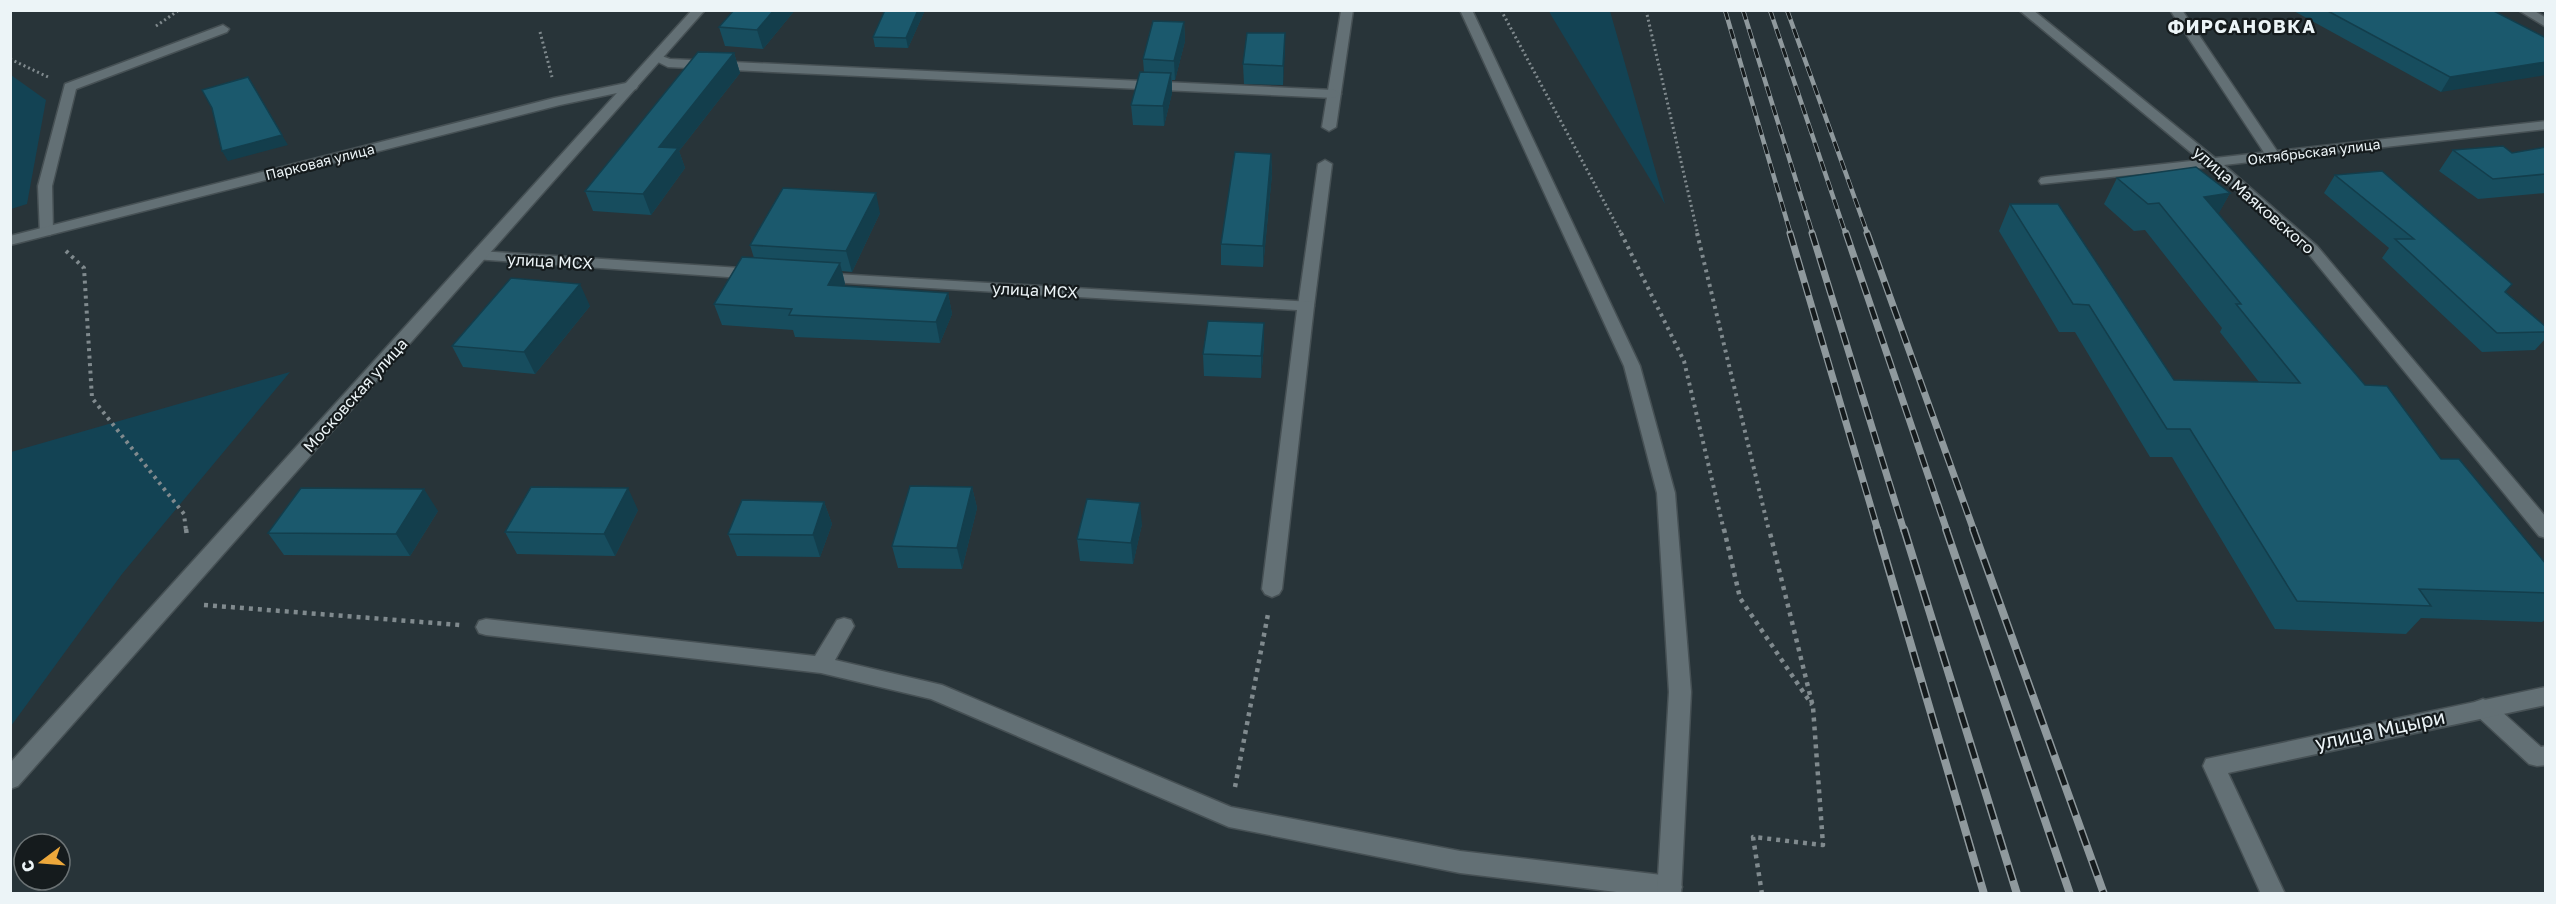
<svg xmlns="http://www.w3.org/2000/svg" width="2556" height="904" font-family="'Golos Text',sans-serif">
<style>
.green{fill:#134354}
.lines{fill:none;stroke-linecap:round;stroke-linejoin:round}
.lane-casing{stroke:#465054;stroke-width:3}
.street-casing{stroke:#465054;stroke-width:3}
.secondary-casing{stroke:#465054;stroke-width:3}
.path-far2{stroke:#808a8e;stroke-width:3;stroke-dasharray:2 3;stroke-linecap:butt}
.path-far1{stroke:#808a8e;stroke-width:4;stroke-dasharray:3 4.5;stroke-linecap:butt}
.path{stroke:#808a8e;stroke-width:4.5;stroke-dasharray:4 5;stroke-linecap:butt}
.lane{fill:#637075;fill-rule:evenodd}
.street{fill:#637075;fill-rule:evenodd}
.secondary{fill:#637075;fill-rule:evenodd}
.rail-far2-casing{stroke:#8f999d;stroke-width:4.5}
.rail-far1-casing{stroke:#8f999d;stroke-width:7}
.rail-casing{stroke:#8f999d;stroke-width:8}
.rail-far2{stroke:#151b1d;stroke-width:3;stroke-dasharray:10;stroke-linecap:butt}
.rail-far1{stroke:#151b1d;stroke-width:4.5;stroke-dasharray:13;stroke-linecap:butt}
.rail{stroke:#151b1d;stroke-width:5;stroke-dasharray:16;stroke-linecap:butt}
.wall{fill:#174d5e}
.shaded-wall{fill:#133e4c}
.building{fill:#1b596d;stroke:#133e4c;stroke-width:1.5}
.labels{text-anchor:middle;stroke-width:4.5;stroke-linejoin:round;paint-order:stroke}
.far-street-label{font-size:14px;fill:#ecf4f7;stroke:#151b1d}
.street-label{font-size:16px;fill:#ecf4f7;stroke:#151b1d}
.far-district-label{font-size:18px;font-weight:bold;letter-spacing:1.5px;fill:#ecf4f7;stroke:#151b1d}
.near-street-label{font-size:20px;fill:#ecf4f7;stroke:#151b1d}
</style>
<rect width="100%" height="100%" fill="#283439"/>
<g class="green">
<polygon points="1549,11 1610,11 1665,204 1551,15"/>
<polygon points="11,75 46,100 27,204 11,209"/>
<polygon points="290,372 122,574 11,726 11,452"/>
</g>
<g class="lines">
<g class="lane-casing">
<g id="lane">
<polygon points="1353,10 1336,127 1329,131 1322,127 1341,11"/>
<polygon points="2170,10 2182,10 2281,157 2279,160 2269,160"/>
<polygon points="223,25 229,29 227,32 76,89 52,186 53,232 50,235 40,235 38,186 65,84"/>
<polygon points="1325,160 1332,164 1314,306 1306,311 1298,306 1318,164"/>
<polygon points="844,618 851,620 854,626 835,660 942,685 1231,807 1460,851 1670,876 1678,879 1682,887 1679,894 1633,894 1460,873 1229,827 931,699 821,673 486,635 479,633 476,627 479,621 486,619 815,656 837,620"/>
<polygon points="2483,699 2491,702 2541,747 2546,746 2546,765 2537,766 2529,764 2475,714 2472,708 2475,702"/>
</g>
</g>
<g class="street-casing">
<g id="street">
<polygon points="2019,10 2033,10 2215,158 2546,121 2546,129 2224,165 2317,246 2546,517 2546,538 2539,536 2307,252 2209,167 2041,184 2039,181 2041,178 2046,177 2200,160"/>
<polygon points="2518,10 2533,10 2546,18 2546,27"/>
<polygon points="656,54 670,59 1334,90 1341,94 1334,98 668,67 650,58"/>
<polygon points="631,82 638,86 636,89 560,105 10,245 10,236 554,98"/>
<polygon points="479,251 756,269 764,274 756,279 474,259 471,256"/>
<polygon points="819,273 1312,302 1314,306 1282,589 1279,594 1272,597 1265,594 1262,589 1297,310 813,281 811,278"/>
<polygon points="2546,687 2546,705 2228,773 2285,894 2261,894 2203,766 2206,759"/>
</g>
</g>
<g class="secondary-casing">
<g id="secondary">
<polygon points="692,10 705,10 18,786 10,789 10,763"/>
<polygon points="1460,10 1472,10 1640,366 1675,493 1691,692 1681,894 1657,894 1669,692 1657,493 1624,366"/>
</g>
</g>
<g class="path-far2">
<polyline points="1501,10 1622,235"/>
<polyline points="1646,10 1698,235"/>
<polyline points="156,26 179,10"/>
<polyline points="540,32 552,77"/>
<polyline points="10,59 48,77"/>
</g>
<g class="path-far1">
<polyline points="1621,233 1684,361 1724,531"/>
<polyline points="1697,233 1769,531"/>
<polyline points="66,251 84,268 92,398 184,514 186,531"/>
</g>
<g class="path">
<polyline points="186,529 187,536"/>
<polyline points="1724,529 1740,598 1812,705"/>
<polyline points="204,605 460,625"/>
<polyline points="1235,787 1268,614"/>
<polyline points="1762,894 1753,837 1823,845 1813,707 1769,529"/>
</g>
<use href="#lane" class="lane"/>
<use href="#street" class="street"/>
<use href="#secondary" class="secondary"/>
<g class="rail-far2-casing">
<g id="rail-far2">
<polyline points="1725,10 1791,235"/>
<polyline points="1743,10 1813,235"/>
<polyline points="1770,10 1846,235"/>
<polyline points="1787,10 1868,235"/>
</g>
</g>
<g class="rail-far1-casing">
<g id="rail-far1">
<polyline points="1790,233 1878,531"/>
<polyline points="1812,233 1904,531"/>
<polyline points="1846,233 1947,531"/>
<polyline points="1867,233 1974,531"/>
</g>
</g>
<g class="rail-casing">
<g id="rail">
<polyline points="1877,529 1984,894"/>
<polyline points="1904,529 2017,894"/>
<polyline points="1946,529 2070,894"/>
<polyline points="1973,529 2104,894"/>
</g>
</g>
<use href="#rail-far2" class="rail-far2"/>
<use href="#rail-far1" class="rail-far1"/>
<use href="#rail" class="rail"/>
</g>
<g class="wall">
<polygon points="795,10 763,49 725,46 719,27"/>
<polygon points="885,10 925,10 908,48 875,47 873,37"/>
<polygon points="2292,10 2492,10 2546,38 2441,92"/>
<polygon points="1184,22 1185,41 1175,80 1172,80 1172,93 1164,126 1133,125 1131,105 1144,72 1143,59"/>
<polygon points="1285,33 1283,85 1244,84 1243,64"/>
<polygon points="734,53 740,73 679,151 685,168 651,215 593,211 585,191"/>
<polygon points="2546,147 2546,193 2478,199 2439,171 2453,150 2512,153"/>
<polygon points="1271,154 1272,174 1263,267 1221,265 1221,244"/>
<polygon points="2335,175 2506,292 2546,327 2546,338 2535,350 2482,352 2382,258 2389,248 2324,193"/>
<polygon points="2117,178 2230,193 2218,214 2365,385 2441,459 2546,564 2546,619 2542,622 2421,618 2406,634 2275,629 2172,457 2150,457 2075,332 2059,332 1999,231 2010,204 2174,380 2259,382 2220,332 2222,328 2145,230 2134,231 2104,204"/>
<polygon points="880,213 852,272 842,271 845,284 844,286 948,293 952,314 940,343 795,337 793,330 722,325 714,304 754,258 750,245"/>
<polygon points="590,306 535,374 463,367 452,346"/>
<polygon points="1264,323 1264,345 1261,378 1204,376 1203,354"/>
<polygon points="972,487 977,508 962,569 898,568 892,546"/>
<polygon points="824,502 832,524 820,557 737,556 728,534"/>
<polygon points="638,510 615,556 517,554 505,532"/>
<polygon points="438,511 410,556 284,555 268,533"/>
<polygon points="1142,524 1133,564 1080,561 1077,539"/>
</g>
<g class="shaded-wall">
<polygon points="774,10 795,10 763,49 757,30"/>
<polygon points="918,10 925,10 908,48 906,38"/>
<polygon points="1184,22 1185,41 1175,80 1174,61"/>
<polygon points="1285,33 1285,53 1283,85 1283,66"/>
<polygon points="734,53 740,73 679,151 685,168 651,215 643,194 659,147"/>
<polygon points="2546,62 2546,75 2441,92 2450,77"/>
<polygon points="1171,73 1172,93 1164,126 1163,106"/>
<polygon points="282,135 288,145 228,161 222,151"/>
<polygon points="1271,154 1272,174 1263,267 1263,246"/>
<polygon points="876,193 880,213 852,272 846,251"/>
<polygon points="2230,193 2215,220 2204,197"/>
<polygon points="840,263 845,284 834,306 828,285"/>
<polygon points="580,284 590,306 535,374 524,352"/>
<polygon points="948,293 952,314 940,343 936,322"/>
<polygon points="1264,323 1264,345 1261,378 1261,356"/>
<polygon points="972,487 977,508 962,569 957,548"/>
<polygon points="628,488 638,510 615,556 604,534"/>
<polygon points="424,489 438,511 410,556 396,534"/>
<polygon points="824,502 832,524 820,557 813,535"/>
<polygon points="1140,503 1142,524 1133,564 1131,543"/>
</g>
<g class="building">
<polygon points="734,10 774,10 757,30 719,27"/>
<polygon points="885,10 918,10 906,38 873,37"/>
<polygon points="2326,10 2492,10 2546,38 2546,62 2450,77"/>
<polygon points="1153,21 1184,22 1174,61 1143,59"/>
<polygon points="1247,33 1285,33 1283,66 1243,64"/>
<polygon points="698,52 734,53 659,147 678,148 643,194 585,191"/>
<polygon points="1140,72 1171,73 1163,106 1131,105"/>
<polygon points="248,77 282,135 222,151 212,108 202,90"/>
<polygon points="2503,146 2512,153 2546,147 2546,174 2493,179 2453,150"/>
<polygon points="1235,152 1271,154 1263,246 1221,244"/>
<polygon points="2196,167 2230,193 2204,197 2365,385 2387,386 2441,459 2459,459 2546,564 2546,593 2419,589 2431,606 2297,601 2190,429 2167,429 2089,305 2073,304 2010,204 2058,204 2174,380 2300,383 2236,304 2241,304 2159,203 2148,204 2117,178"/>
<polygon points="2382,171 2512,284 2505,292 2546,327 2546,332 2497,333 2395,239 2414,239 2335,175"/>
<polygon points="783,188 876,193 846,251 750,245"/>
<polygon points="742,257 840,263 828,285 948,293 936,322 789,315 792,309 714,304"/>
<polygon points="511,278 580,284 524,352 452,346"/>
<polygon points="1208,321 1264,323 1261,356 1203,354"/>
<polygon points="910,486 972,487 957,548 892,546"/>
<polygon points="531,487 628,488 604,534 505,532"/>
<polygon points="301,488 424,489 396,534 268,533"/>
<polygon points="1087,499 1140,503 1131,543 1077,539"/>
<polygon points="742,500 824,502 813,535 728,534"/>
</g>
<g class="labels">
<g class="far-street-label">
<text transform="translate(2314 152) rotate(-7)" y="5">Октябрьская улица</text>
<text transform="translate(320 162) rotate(-14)" y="5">Парковая улица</text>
</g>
<g class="street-label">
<text transform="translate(2254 200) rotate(41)" y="6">улица Маяковского</text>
<text transform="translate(550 261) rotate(3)" y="6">улица МСХ</text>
<text transform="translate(1035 290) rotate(3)" y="6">улица МСХ</text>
<text transform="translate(355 395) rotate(-48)" y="6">Московская улица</text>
</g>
<g class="far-district-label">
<text x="2242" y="33">ФИРСАНОВКА</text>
</g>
<g class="near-street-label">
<text transform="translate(2380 730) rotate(-12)" y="7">улица Мцыри</text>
</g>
</g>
<rect width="2556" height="904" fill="none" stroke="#ecf4f7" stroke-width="24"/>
<g transform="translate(42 862) rotate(254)"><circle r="28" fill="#151b1d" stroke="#6b7274" stroke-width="1.5"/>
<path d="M0-4.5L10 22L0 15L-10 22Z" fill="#eda83b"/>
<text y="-9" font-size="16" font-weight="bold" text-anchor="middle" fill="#ecf4f7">С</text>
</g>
</svg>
